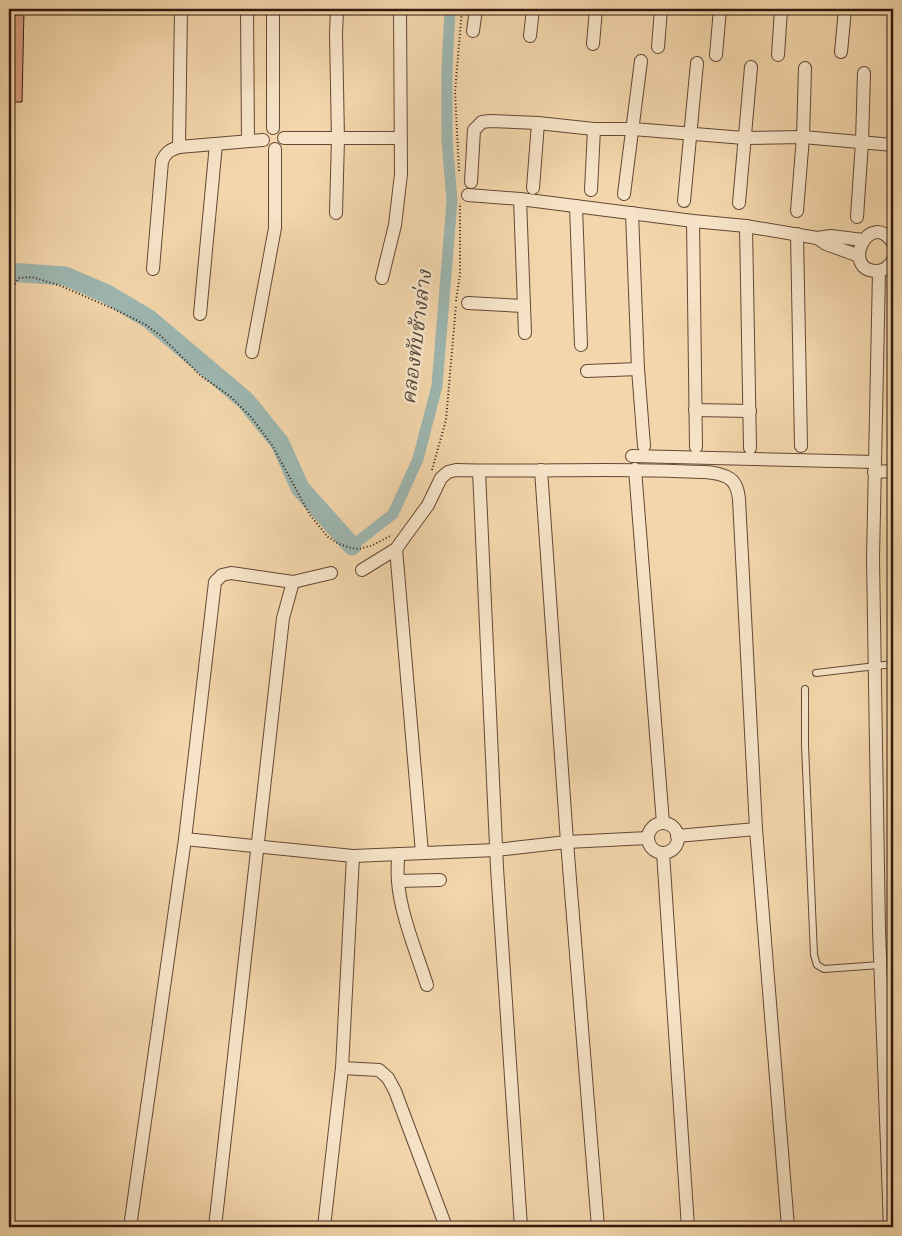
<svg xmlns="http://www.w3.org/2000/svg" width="902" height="1236" font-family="'IM FELL Double Pica','Noto Serif Thai',serif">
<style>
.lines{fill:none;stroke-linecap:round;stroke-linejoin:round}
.canal{stroke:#9db7b1;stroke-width:11}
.river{stroke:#9db7b1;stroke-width:19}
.building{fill:#db9e7f;stroke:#33180d}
.service-casing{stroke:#634834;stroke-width:8}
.minor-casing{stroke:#634834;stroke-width:14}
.path{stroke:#33180d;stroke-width:2;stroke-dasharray:1 2.5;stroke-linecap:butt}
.service{stroke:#f7e4c8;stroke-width:6}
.minor{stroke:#f7e4c8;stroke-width:12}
.rail{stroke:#33180d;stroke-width:3;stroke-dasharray:9 9;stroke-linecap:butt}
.labels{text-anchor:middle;stroke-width:5;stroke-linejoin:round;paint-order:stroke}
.water-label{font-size:20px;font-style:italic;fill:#53483e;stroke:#f7e4c8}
</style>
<rect width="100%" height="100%" fill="#f3d6ab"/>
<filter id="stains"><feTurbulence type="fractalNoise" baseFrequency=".004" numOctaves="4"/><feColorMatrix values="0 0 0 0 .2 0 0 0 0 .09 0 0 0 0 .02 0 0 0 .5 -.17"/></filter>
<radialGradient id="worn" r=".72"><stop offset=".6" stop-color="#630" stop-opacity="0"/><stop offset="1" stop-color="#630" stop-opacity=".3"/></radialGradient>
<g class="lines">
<polyline class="canal" points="352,546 393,514 418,459 437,386 452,201 447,140 447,68 450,9"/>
<polyline class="river" points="9,272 65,276 107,294 149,319 246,401 280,443 300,488 352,546"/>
</g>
<polygon class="building" points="13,9 24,9 22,102 10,102"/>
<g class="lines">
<g class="service-casing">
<g id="service">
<polyline points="816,673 893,664"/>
<polyline points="805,689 805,746 814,955 817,965 824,969 880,965"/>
</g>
</g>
<g class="minor-casing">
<g id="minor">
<polyline points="247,9 248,141"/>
<polyline points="473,31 476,9"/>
<polyline points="530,36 533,9"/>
<polyline points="593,44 596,9"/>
<polyline points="658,47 661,9"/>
<polyline points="841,52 845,9"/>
<polyline points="716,55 720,9"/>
<polyline points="778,55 781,9"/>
<polyline points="273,128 273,9"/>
<polyline points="284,138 400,138"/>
<polyline points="179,147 181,9"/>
<polyline points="471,182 474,130 482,122 490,121 538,123 594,129 633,129 744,138 803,137 893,145"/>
<polyline points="533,188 538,123"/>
<polyline points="591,190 594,129"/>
<polyline points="624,194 641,61"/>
<polyline points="468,195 520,199 693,221 746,226 817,238 831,236 863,240"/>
<polyline points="520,199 525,333"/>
<polyline points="684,201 697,63"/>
<polyline points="739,203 751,67"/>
<polyline points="576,206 581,345"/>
<polyline points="797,211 803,137 805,68"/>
<polyline points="336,213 338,139 336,34 337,9"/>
<polyline points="632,213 638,369 644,446"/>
<polyline points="857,217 862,142 864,73"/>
<polyline points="693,221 696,447"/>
<polyline points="746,226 750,448"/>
<polyline points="797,234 801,446"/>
<polyline points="817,238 826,244 859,256"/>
<path d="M893,243C869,207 839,272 878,271C885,270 890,266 893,260"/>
<path d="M153,269L162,161C166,152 170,150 179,147L263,140"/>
<polyline points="879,271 873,559 879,930 890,1227"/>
<polyline points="382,278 395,225 401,174 400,9"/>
<polyline points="468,303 524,306"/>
<polyline points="200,314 216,144"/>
<polyline points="252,352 275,228 275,149"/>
<polyline points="587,371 638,369"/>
<polyline points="695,410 750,411"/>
<polyline points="632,456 875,462"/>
<polyline points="635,469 663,823"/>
<polyline points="541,470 567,842 598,1227"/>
<polyline points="479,471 497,868 521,1227"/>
<polyline points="874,472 893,471"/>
<polyline points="396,549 422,853"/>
<path d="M362,570L396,549L428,505L441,478L448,472L456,470C529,472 601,468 674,471C690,472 712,470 727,477C736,481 738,490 739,499L756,829L788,1227"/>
<circle cx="663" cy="838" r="15"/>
<polyline points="677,836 756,829"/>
<polyline points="185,839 353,856 496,850 567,842 648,838"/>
<polyline points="663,853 688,1227"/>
<path d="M398,854C398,863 397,872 398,881C400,913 417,954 427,985"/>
<polyline points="398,881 440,880"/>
<polyline points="342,1068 379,1070 388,1078 395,1091 446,1227"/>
<polyline points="130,1227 185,839 215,582 222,575 231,573 293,582 331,573"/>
<polyline points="215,1227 283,618 293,582"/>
<polyline points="324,1227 342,1068 353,856"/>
</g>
</g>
<g class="path">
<polyline points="459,171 455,92 462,9"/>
<polyline points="15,284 19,278 32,277 61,286 116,310 146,325 161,336 201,376 230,396 252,418 272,445 310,515 328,537 339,544 351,548 359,549 373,545 392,535"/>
<polyline points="456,301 460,274 460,203"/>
<polyline points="432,470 446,420 456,305"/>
</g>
<use href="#service" class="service"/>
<use href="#minor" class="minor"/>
<polyline class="rail" points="9,72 11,9"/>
</g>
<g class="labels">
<g class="water-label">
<text transform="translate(416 337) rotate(-83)" y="7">คลองทับช้างล่าง</text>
</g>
</g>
<rect width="902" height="1236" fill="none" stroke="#f3d6ab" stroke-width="30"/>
<rect x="10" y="10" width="882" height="1216" fill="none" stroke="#33180d" stroke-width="2.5"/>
<rect x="15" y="15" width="872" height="1206" fill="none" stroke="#33180d"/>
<rect width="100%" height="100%" filter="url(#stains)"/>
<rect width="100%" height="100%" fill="url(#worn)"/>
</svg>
